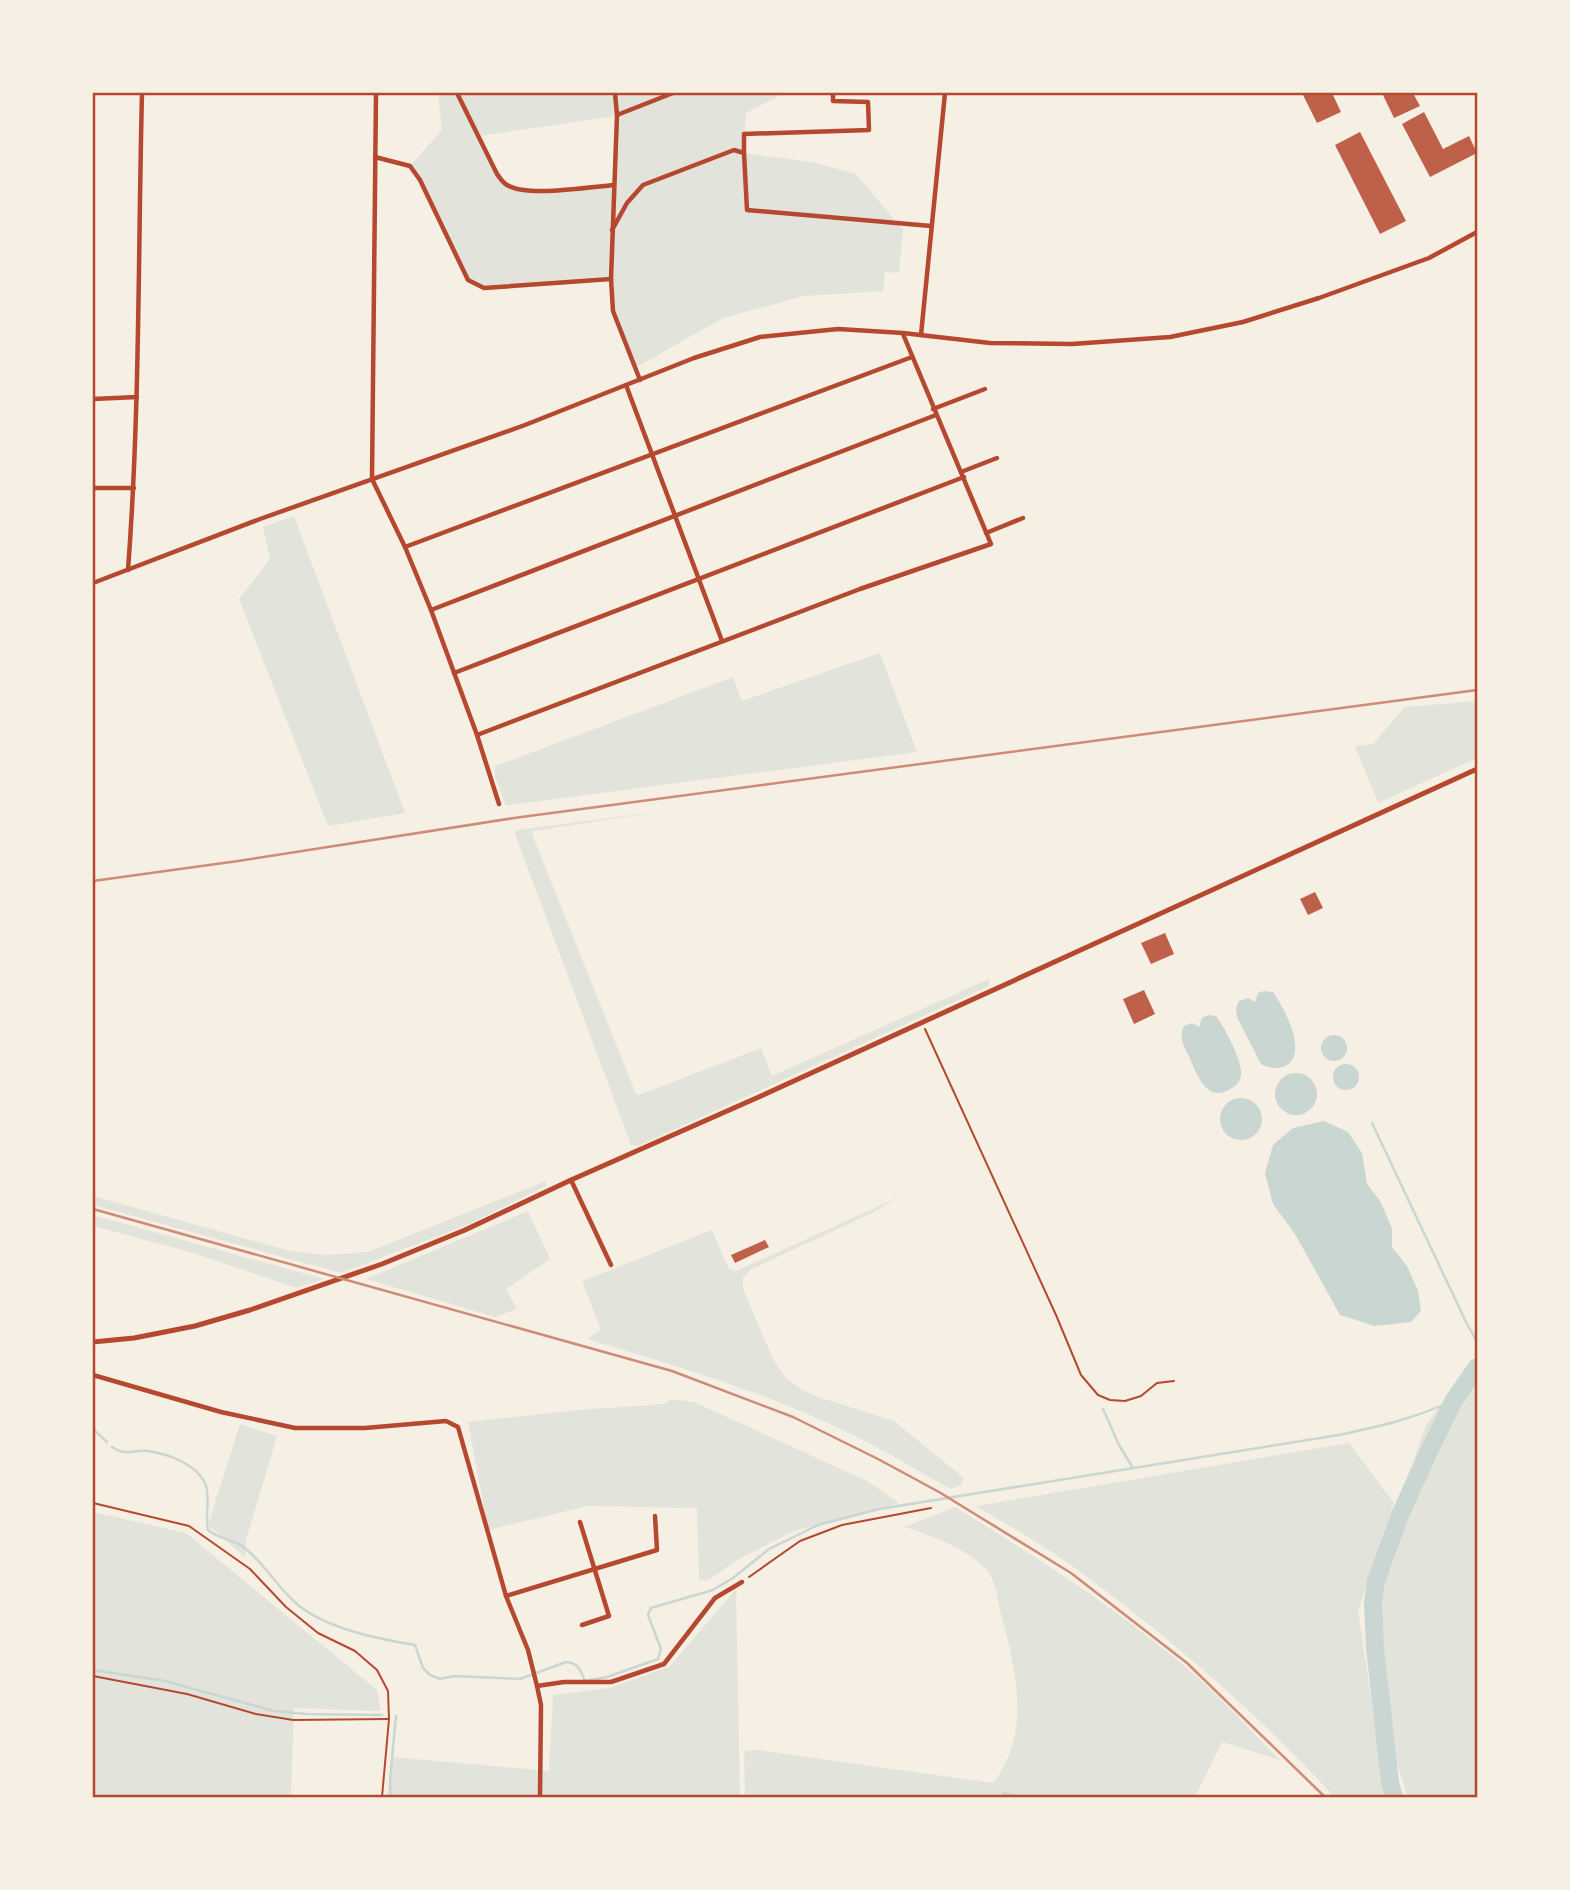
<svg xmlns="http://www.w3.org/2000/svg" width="1570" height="1890" font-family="Arial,sans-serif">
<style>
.green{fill:#e2e4dc;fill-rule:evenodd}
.water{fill:#c9d6d2}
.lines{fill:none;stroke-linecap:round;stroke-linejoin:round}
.stream{stroke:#c9d6d2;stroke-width:2.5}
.river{stroke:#c9d6d2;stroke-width:18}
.building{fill:#bf614a}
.path{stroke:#b5482f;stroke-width:2}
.minor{stroke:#b5482f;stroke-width:4.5}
.tertiary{stroke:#b5482f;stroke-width:5}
.rail{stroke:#cf8b77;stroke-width:2.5}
.neatline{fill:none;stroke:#b5482f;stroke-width:2.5}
</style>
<rect width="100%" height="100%" fill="#f6efe4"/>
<g class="green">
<path d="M438,93H785L746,113L744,153L812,162L856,174L903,230L899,273L885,272L883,291L804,296L723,318L635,368L613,311L611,279L484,288L468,280L420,180L410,166L442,130ZM617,116L614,185L550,190L511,188L497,174L479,136Z"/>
<polygon points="294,516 405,813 328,826 239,599 270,559 263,527"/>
<polygon points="880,653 917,752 509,805 506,805 495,776 495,766 733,677 742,701"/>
<polygon points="1477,701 1477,758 1378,803 1355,746 1373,744 1405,707"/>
<polygon points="671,810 533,831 532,834 636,1094 639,1095 761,1048 772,1076 989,979 989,986 638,1146 631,1145 515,834 517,830"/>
<polygon points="546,1181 546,1186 467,1225 341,1273 93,1205 93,1196 290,1251 326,1255 368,1252"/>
<path d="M899,1197L872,1213L752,1269L743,1277V1289L773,1359L785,1377L801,1389L815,1396L894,1421L964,1478L961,1485L951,1489C918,1471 886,1451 853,1435C768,1393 677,1366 587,1339L601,1330L582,1281L712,1230L729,1269L736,1271Z"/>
<polygon points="528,1211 550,1259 506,1289 517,1309 495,1317 366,1279"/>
<polygon points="93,1215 324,1279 297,1288 190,1252 93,1226"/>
<path d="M1477,1364V1797H1408C1384,1726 1358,1637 1379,1562C1391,1516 1411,1470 1426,1425L1439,1407Z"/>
<polygon points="671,1399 694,1402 867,1481 899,1503 794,1531 741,1558 707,1581 699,1580 697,1508 587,1506 488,1530 468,1422 578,1410 664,1404"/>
<polygon points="240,1424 277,1436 246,1540 245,1557 208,1525"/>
<path d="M1349,1443L1394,1503L1358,1611L1386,1797H1334C1256,1711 1168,1636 1075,1568C1044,1545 1009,1526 976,1506Z"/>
<path d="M955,1507C1032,1554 1107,1602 1176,1659C1214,1689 1246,1726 1280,1760L1222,1742L1195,1797H745L744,1751L756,1750L993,1783C1032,1735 1016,1668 1001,1614C998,1602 996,1583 989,1573C972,1550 931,1536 905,1527Z"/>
<polygon points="93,1512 186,1533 377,1690 381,1711 294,1708 291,1797 93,1797"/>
<polygon points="736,1589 740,1797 387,1797 392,1757 549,1771 553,1695 610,1688 670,1666"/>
</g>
<g class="water">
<path d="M1264,991L1273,992C1284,1008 1311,1056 1283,1067C1275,1069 1268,1068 1261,1064L1237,1017L1236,1008L1239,1001L1248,998L1255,1002L1258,993Z"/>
<path d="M1208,1015L1216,1016C1224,1026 1243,1062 1241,1075C1240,1081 1237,1085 1232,1088C1207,1105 1197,1075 1189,1056C1184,1046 1178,1037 1184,1026L1192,1023L1199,1027L1202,1018Z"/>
<circle cx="1334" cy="1048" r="13"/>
<circle cx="1346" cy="1077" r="13"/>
<circle cx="1296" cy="1094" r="21"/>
<circle cx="1241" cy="1119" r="21"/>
<polygon points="1324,1121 1348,1132 1362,1153 1367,1184 1380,1201 1392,1228 1392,1247 1407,1266 1418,1291 1421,1311 1411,1322 1375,1326 1340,1315 1295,1234 1273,1204 1265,1173 1273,1145 1293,1128"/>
</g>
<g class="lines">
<g class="stream">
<polyline points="1372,1123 1466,1322 1477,1342"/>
<polyline points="1103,1409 1119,1445 1133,1468"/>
<polyline points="93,1429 107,1442"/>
<path d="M112,1447C128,1457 133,1449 148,1451C169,1454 199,1465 206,1486C210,1500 205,1516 208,1530C220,1540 235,1539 246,1549C266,1566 278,1588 298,1605C328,1629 378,1639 415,1645L423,1668L430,1675L440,1679L454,1676L520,1679L566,1662C579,1663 580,1670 585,1681L607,1677L658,1659L661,1649L648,1615L651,1608L713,1590L733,1578L769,1549L818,1525L879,1509L1339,1435C1380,1426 1417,1418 1454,1400"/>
<polyline points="93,1670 165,1681 274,1711 307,1714 382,1715"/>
<polyline points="391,1797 390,1780 396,1716"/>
<polyline points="1003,1797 1004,1793 1024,1797"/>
</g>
<polyline class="river" points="1394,1797 1390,1782 1375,1648 1373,1603 1376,1581 1400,1515 1430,1449 1454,1400 1477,1367"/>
</g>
<g class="building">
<polygon points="1302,93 1332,93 1341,112 1317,123"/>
<polygon points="1382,93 1413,93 1420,106 1394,118"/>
<polygon points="1424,112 1443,149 1469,136 1477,153 1430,177 1402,124"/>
<polygon points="1360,132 1406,221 1380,234 1335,145"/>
<polygon points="1315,892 1323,908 1308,915 1300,899"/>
<polygon points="1165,933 1174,954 1151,964 1141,943"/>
<polygon points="1144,990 1155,1014 1134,1024 1123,999"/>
<polygon points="765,1240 769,1247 735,1263 731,1255"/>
</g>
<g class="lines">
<g class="path">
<polyline points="925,1029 1056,1315 1081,1375 1098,1395 1110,1400 1125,1401 1141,1396 1157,1383 1174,1381"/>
<polyline points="93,1503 189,1526 250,1569 286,1607 318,1633 355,1651 377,1670 388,1691 389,1719 382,1797"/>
<polyline points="749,1577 800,1541 842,1525 931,1508"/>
<polyline points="93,1676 187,1694 256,1714 293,1720 388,1719"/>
</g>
<g class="minor">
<polyline points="376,93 372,479 405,547 431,610 477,735 499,804"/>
<path d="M457,93L497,174C501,179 503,184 509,186C529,197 590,187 614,185"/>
<polyline points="615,93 617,115 611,279 613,311 640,380"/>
<polyline points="617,115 673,93"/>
<polyline points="744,153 744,134 869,130 868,102 833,101 833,93"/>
<polyline points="375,157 410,166 420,180 468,280 484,288 611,279"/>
<polyline points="612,230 627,203 643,185 734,150 744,153 747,210 931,226"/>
<polyline points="921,335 945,93"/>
<polyline points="626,385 722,641"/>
<polyline points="93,399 137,397"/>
<polyline points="933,409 985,389"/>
<polyline points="961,472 997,458"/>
<polyline points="93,488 134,488"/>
<polyline points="986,533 1023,518"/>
<polyline points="405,547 912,357"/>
<path d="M128,570C140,411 138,252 142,93"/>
<polyline points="93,583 260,519 525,425 694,358 760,337 838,329 903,333 990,343 1072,344 1170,337 1243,322 1319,298 1429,258 1477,232"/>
<polyline points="431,610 936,415"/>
<polyline points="454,673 964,477"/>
<polyline points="477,735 860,589 991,544 903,334"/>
<polyline points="571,1180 611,1265"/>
<polyline points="93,1375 221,1412 295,1428 365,1428 446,1421 458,1427 506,1596 528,1650 537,1686 541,1705 540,1797"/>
<polyline points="580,1522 609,1616 582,1625"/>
<polyline points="506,1596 657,1550 655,1516"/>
<polyline points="537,1686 564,1682 611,1682 664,1664 715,1598 742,1582"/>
</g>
<polyline class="tertiary" points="93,1342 134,1338 195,1326 250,1310 382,1264 465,1230 571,1180 761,1096 1477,769"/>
<g class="rail">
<polyline points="93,881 238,861 514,818 1477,690"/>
<polyline points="93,1209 672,1371 793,1417 878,1459 939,1492 1071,1573 1187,1663 1325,1797"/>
</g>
</g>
<rect width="1570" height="1890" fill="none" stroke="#f6efe4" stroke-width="189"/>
<rect x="94" y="94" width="1382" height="1702" class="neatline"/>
</svg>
